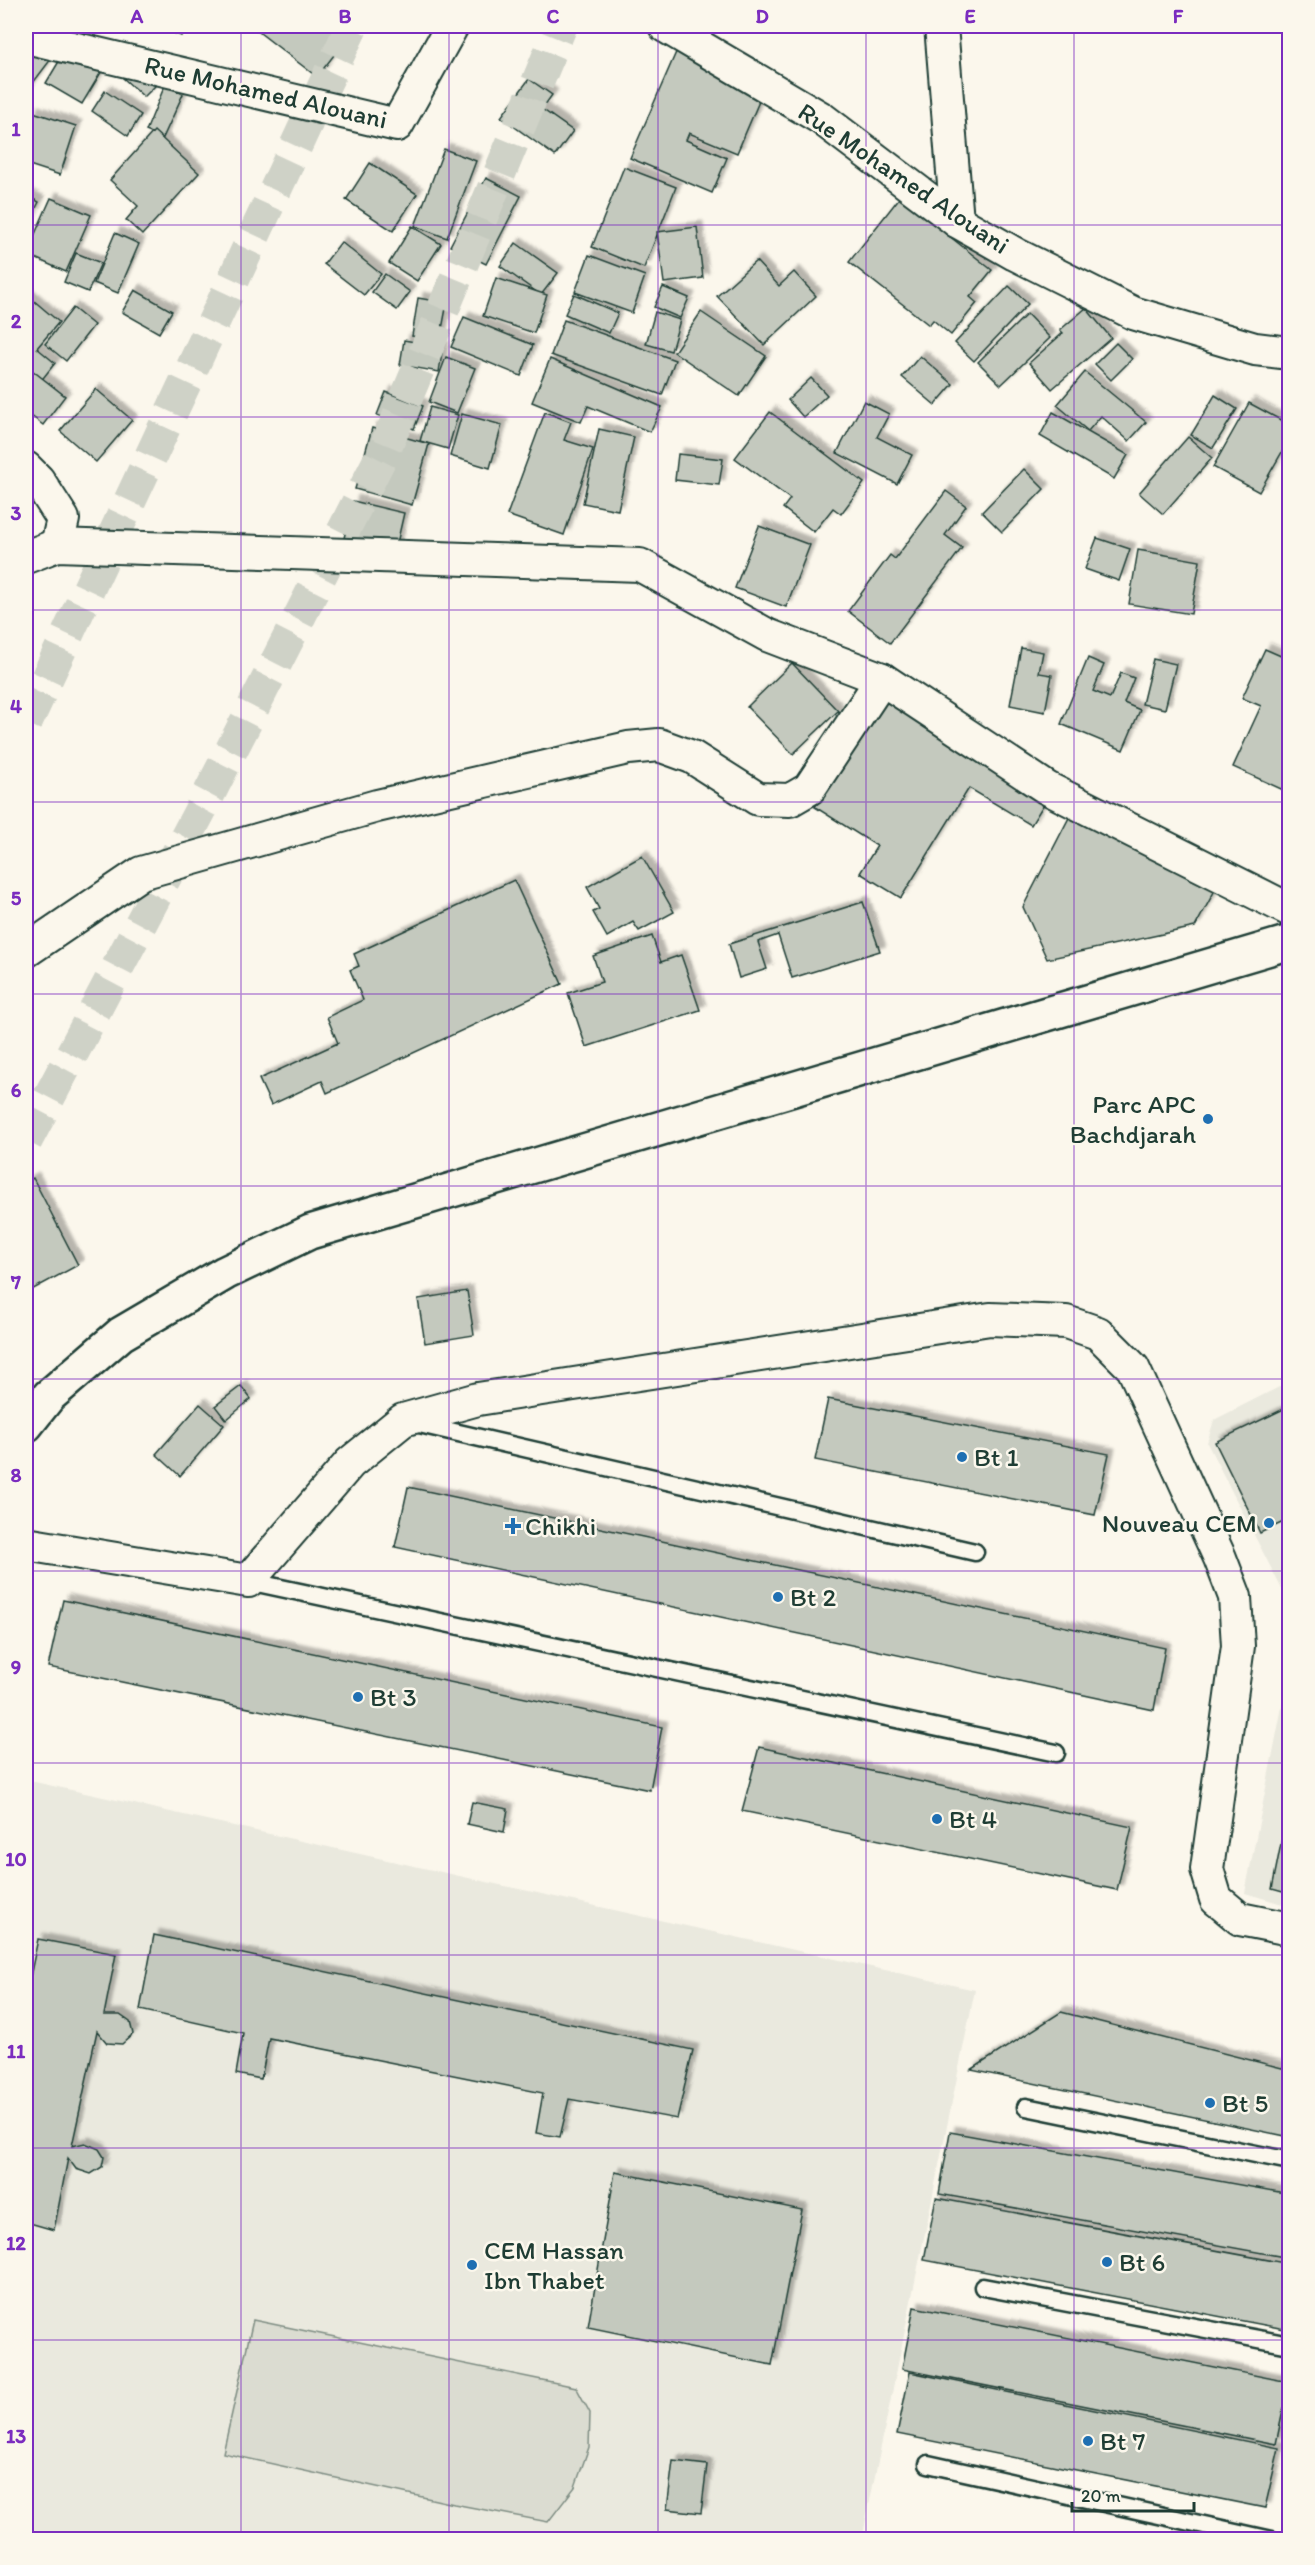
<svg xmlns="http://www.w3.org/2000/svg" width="1315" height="2565" font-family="Itim,sans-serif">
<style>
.built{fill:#eae9de}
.green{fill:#dbdcd1;stroke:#7d8c82;stroke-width:1.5}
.building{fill:#c4c9be;stroke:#1f3d34;stroke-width:1.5;filter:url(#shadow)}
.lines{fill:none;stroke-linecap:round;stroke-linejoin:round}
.motorway-tunnel{stroke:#cfd2c7;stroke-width:33;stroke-dasharray:33 16;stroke-linecap:butt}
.service-casing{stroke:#1f3d34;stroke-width:21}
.minor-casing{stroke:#1f3d34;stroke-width:36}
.tertiary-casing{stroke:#1f3d34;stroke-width:38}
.service{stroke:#fbf7ec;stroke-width:16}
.minor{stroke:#fbf7ec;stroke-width:32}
.tertiary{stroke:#fbf7ec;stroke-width:33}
.grid{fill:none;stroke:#7b2cbf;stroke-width:1.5;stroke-opacity:0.55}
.poi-dot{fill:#1f6fb2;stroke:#fbf7ec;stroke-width:2}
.labels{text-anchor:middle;stroke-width:5;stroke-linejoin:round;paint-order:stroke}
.street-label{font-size:26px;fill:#1f3d34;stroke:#fbf7ec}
.poi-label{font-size:26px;fill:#1f3d34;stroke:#fbf7ec;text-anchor:start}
.neatline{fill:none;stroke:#7b2cbf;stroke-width:2}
.grid-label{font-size:20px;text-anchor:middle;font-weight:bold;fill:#7b2cbf}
</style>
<defs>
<filter id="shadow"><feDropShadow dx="5.5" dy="-5.5" stdDeviation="1.5" flood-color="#0004"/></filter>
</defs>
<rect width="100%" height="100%" fill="#fbf7ec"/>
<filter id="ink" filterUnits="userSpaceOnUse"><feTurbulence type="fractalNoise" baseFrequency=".0167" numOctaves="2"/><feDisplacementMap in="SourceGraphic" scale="12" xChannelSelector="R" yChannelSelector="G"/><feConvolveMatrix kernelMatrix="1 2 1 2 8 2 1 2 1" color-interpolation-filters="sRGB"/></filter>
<g filter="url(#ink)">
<g class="built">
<polygon points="1289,1382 1289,1603 1207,1443 1214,1420"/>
<polygon points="1289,1672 1289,1906 1245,1893"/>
<polygon points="26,1780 975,1990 862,2539 26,2540"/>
</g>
<polygon class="green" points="253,2320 576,2387 590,2413 589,2447 575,2487 548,2522 454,2504 223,2453"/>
<g class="building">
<polygon points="26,26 58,50 26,92"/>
<polygon points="157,26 185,26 181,36"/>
<polygon points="251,26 343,26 352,32 317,77"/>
<polygon points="70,43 106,64 82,104 46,83"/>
<polygon points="677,50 763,92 737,153 689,133 686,140 727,158 712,193 630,158"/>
<polygon points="114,70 163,78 144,97"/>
<polygon points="529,79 552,95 542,109 573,131 555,156 501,117"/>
<polygon points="165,85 183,94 163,138 146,131"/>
<polygon points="105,91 141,115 128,136 92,111"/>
<polygon points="33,112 76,126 60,175 26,164 26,134"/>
<polygon points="154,131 199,173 142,235 126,220 138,206 110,180"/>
<polygon points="444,149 476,161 447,238 415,226"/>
<polygon points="370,163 417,194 393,231 346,200"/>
<polygon points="624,167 676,187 644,268 592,247"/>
<polygon points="486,178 521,196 486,264 450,246"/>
<polygon points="26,195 39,202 26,227"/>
<polygon points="900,197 992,270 970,297 977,303 951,335 933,320 929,325 849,262"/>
<polygon points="51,198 91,215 66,272 26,254"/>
<polygon points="412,226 441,244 417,281 389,263"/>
<polygon points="697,227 703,278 664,283 657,232"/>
<polygon points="115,233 139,244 118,293 94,283"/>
<polygon points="341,242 381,274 364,295 324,264"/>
<polygon points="516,243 558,273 541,295 500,266"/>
<polygon points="76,253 101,263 88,292 64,282"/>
<polygon points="589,255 645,276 632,313 575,292"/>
<polygon points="756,261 779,286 794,272 816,296 764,345 717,296"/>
<polygon points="385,274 410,292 397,310 372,292"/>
<polygon points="496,278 547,295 534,333 483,316"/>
<polygon points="1009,286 1028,304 974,361 955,343"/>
<polygon points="663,287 689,298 680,318 654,307"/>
<polygon points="135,290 172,311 159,333 122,312"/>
<polygon points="26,294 59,322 37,348 55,363 40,382 26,370"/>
<polygon points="574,294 618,313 609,333 565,314"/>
<polygon points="418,298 447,303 440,340 412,336"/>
<polygon points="73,308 94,325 66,361 45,344"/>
<polygon points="1086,308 1111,338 1052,389 1029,363 1063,333 1060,330"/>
<polygon points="655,312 680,320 671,351 646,344"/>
<polygon points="701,312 766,356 739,396 674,352"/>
<polygon points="1027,314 1050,338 1001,385 978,362"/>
<polygon points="464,317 533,345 521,376 451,347"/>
<polygon points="564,320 675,360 662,395 551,355"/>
<polygon points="404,340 443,347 439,372 400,365"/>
<polygon points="1116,343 1132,359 1111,380 1095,364"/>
<polygon points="920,356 953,384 935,405 902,377"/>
<polygon points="446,357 475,368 457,413 429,402"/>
<polygon points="550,359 662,407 650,432 588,406 581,422 532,402"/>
<polygon points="28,367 65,396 43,425 26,412 26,371"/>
<polygon points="1085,372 1146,422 1129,441 1101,416 1088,431 1057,405"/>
<polygon points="811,378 827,395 803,417 788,400"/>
<polygon points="96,389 132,420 96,462 60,431"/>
<polygon points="386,392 423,406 414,429 377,415"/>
<polygon points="1215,395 1237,409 1213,448 1191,435"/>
<polygon points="864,401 889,414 877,437 912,455 897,484 837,453"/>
<polygon points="1249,403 1290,425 1290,438 1259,492 1213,467"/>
<polygon points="430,407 458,415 448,449 420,441"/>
<polygon points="545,412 571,422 564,440 593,449 564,535 507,515"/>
<polygon points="770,412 864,483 841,514 833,508 814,532 783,508 790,499 735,458"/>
<polygon points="1053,412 1128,455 1114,479 1040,436"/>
<polygon points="462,414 502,425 490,468 450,456"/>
<polygon points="372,428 429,444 412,505 355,489"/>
<polygon points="599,429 634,437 618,510 583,503"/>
<polygon points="1188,437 1212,458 1163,514 1139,493"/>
<polygon points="678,454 723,459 719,485 675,480"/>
<polygon points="1024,469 1044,489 1002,532 982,512"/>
<polygon points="946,491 966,506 945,535 962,548 890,643 848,611 890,555 895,559"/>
<polygon points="353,501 404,513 396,548 344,538"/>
<polygon points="759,526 810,545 786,607 735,588"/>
<polygon points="1097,538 1130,549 1119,581 1085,569"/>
<polygon points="1138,550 1200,561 1191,614 1129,604"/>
<polygon points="1021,648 1043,652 1039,673 1052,675 1045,712 1010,705"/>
<polygon points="1265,649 1290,660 1287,677 1290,678 1290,793 1233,767 1261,706 1242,698"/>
<polygon points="1088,658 1104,665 1093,691 1110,698 1121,673 1134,678 1124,703 1140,710 1123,750 1061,724"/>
<polygon points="1153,659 1176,664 1165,709 1142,704"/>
<polygon points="792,663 838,711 793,754 747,707"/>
<polygon points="886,693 1050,794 1031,825 969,788 901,898 860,873 877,846 815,807"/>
<polygon points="1074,808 1222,877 1195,927 1047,959 1023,907"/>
<polygon points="642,856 674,912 639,931 633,922 607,937 593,912 599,909 587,887"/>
<polygon points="514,880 562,984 327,1093 322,1081 271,1105 259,1079 338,1043 327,1017 363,1000 350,970 359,966 354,954"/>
<polygon points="863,902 880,951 792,978 778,935 758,942 767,969 739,978 729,944"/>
<polygon points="652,936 661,962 681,955 700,1010 586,1047 568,993 602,982 593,956"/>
<polygon points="33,1178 78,1265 26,1293 26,1182"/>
<polygon points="467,1291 474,1335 425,1343 418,1299"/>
<polygon points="241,1386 251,1399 226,1420 215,1406"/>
<polygon points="828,1399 1109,1454 1095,1515 815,1460"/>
<polygon points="200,1404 224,1425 180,1476 156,1454"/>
<polygon points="1290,1406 1290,1519 1260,1533 1215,1442"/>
<polygon points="408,1487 1165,1648 1154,1710 395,1547"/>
<polygon points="63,1600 662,1727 650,1790 48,1667"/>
<polygon points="759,1747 1132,1827 1117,1890 742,1811"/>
<polygon points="1290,1798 1290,1894 1272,1889"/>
<polygon points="472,1802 508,1809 504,1832 467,1824"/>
<polygon points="154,1935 693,2050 677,2119 569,2099 560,2137 536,2133 543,2093 269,2038 261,2079 236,2074 243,2033 140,2010"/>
<polygon points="38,1939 116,1954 104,2015 120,2015 130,2022 133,2034 122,2044 107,2043 97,2031 72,2146 85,2143 99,2149 104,2157 102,2167 91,2174 76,2169 68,2158 54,2230 26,2222 26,1996"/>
<polygon points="1061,2012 1290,2070 1290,2137 971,2070"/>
<polygon points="950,2132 1290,2194 1290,2258 939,2194"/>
<polygon points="615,2172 802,2210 772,2365 588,2327"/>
<polygon points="936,2198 1290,2264 1290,2330 924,2260"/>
<polygon points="914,2307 1289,2382 1276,2444 902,2369"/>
<polygon points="910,2372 1279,2448 1265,2508 897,2434"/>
<polygon points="673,2461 707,2465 701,2513 667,2509"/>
</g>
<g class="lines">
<g class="motorway-tunnel">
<polyline points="26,723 352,26"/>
<polyline points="26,1141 209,794 385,449 561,26"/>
</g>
<g class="service-casing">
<g id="service">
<polyline points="415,1423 975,1552"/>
<polyline points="248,1581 1056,1753"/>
<polyline points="1026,2107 1290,2161"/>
<polyline points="983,2287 1290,2345"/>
<polyline points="928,2464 1272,2540"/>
</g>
</g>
<g class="minor-casing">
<g id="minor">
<polyline points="665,26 821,118 957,221 1015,254 1133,313 1255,349 1290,353"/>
<polyline points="941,26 957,221"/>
<polyline points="26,37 397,125 452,26"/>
<polyline points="26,468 38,480 63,519 57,545"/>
<polyline points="26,557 57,545 640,565 767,635 882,679 1047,788 1290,910"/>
<polyline points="26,951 141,873 377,806 628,748 659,745 692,757 758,799 790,800 809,789 882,679"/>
<polyline points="26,1544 248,1581 350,1463 403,1420 478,1399 990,1319 1066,1322 1098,1333 1133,1368 1220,1558 1235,1597 1238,1646 1207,1869 1216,1899 1240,1919 1290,1929"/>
</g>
</g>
<g class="tertiary-casing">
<polyline id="tertiary" points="26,1425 49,1396 121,1334 225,1273 310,1232 1290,942"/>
</g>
<use href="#service" class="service"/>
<use href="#minor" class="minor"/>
<use href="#tertiary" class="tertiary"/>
</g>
</g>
<path class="grid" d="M241,26V2540M449,26V2540M658,26V2540M866,26V2540M1074,26V2540M26,225H1290M26,417H1290M26,610H1290M26,802H1290M26,994H1290M26,1186H1290M26,1379H1290M26,1571H1290M26,1763H1290M26,1955H1290M26,2148H1290M26,2340H1290"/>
<g class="poi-dot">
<circle cx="1208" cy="1119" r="6"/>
<circle cx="962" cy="1457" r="6"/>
<circle cx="1269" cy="1523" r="6"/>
<path d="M510 1517h6v6h6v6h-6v6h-6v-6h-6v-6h6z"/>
<circle cx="778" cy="1597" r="6"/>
<circle cx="358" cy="1697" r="6"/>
<circle cx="937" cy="1819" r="6"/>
<circle cx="1210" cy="2103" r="6"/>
<circle cx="1107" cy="2262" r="6"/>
<circle cx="472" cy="2265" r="6"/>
<circle cx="1088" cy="2441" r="6"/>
</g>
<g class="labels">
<g class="street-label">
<text transform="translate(266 92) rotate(13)" y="9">Rue Mohamed Alouani</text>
<text transform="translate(904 178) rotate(34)" y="9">Rue Mohamed Alouani</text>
</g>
<g class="poi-label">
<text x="1196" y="1113" text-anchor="end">Parc APC<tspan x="1196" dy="30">Bachdjarah</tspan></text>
<text x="974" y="1466">Bt 1</text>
<text x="1257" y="1532" text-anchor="end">Nouveau CEM</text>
<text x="525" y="1535">Chikhi</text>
<text x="790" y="1606">Bt 2</text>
<text x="370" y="1706">Bt 3</text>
<text x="949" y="1828">Bt 4</text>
<text x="1222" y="2112">Bt 5</text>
<text x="484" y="2259">CEM Hassan<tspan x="484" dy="30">Ibn Thabet</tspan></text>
<text x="1119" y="2271">Bt 6</text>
<text x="1100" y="2450">Bt 7</text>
</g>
</g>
<rect width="1315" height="2565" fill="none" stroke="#fbf7ec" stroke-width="66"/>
<path d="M1072 2502v9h122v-9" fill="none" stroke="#1f3d34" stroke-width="3"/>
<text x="1081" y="2502" font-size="18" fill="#1f3d34" stroke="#fbf7ec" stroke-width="4.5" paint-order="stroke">20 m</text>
<rect x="33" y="33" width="1249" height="2499" class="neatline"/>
<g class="grid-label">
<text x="137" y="23">A</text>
<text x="345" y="23">B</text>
<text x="553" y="23">C</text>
<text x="762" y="23">D</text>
<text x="970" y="23">E</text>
<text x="1178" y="23">F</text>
<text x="16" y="136">1</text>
<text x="16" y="328">2</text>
<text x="16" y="520">3</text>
<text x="16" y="713">4</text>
<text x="16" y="905">5</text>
<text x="16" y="1097">6</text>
<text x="16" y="1289">7</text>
<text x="16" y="1482">8</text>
<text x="16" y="1674">9</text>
<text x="16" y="1866">10</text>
<text x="16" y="2058">11</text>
<text x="16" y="2250">12</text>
<text x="16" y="2443">13</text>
</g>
</svg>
